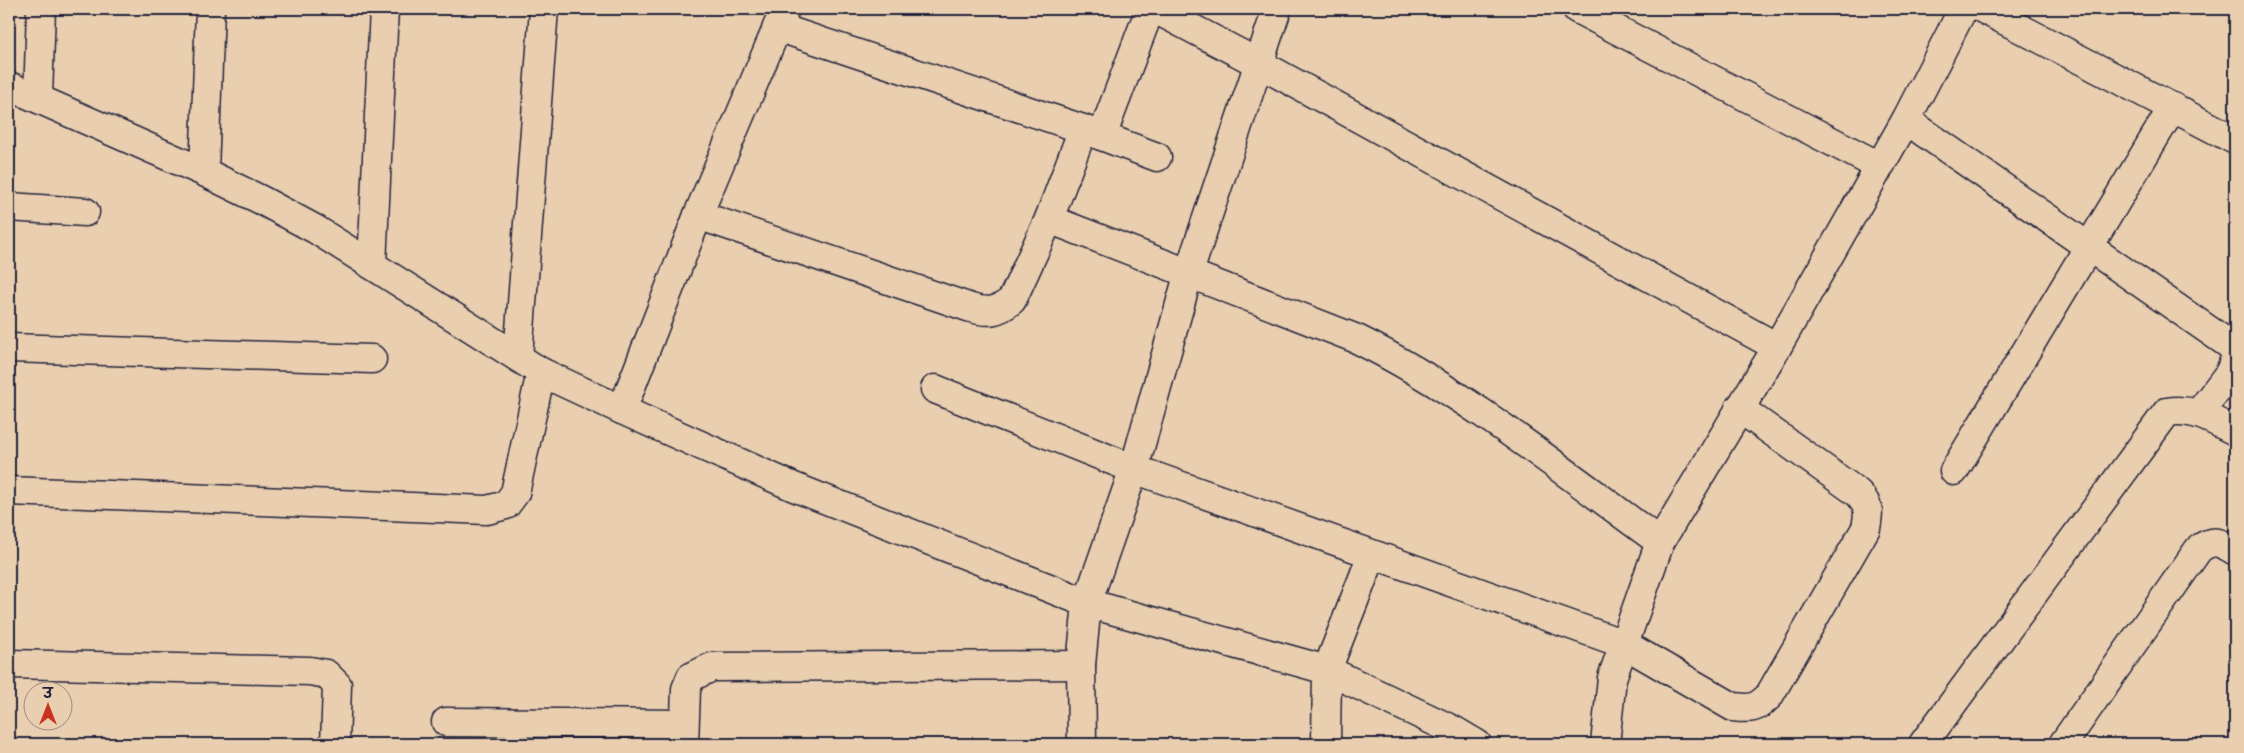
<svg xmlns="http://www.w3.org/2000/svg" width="2244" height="753" font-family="Caveat,'Playpen Sans Deva',sans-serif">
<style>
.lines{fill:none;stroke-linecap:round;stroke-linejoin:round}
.street-casing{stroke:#22223b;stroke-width:31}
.street{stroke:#e9cfb0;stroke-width:28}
</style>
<rect width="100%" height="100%" fill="#e9cfb0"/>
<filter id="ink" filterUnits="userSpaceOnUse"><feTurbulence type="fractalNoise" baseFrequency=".02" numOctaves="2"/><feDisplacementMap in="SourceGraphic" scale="10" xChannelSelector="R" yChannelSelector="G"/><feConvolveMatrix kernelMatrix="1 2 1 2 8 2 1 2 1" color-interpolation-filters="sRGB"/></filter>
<g filter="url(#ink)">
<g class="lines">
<g class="street-casing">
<g id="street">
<polyline points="1155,9 1258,63 1777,347"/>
<polyline points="1577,9 1879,166"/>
<polyline points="1983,9 2235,140"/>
<polyline points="777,27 1083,129 1157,157"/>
<polyline points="9,86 204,172 261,200 315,229 541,372 622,410 794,487 1087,603 1327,670 1455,731 1477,744"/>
<polyline points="38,98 41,9"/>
<polyline points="1906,120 2233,347 2235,355"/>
<polyline points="1102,136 1150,9"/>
<polyline points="204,172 210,9"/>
<polyline points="9,207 85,212"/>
<path d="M698,215L971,308C988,313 998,312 1012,300L1049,219L1083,129"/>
<path d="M1049,219L1357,339C1466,393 1562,471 1660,542"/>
<polyline points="372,265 384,9"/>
<polyline points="9,348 372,359"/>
<polyline points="518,357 544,9"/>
<path d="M935,389L1134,469L1624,644L1733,707C1751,709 1756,709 1769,696L1866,528C1869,512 1870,506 1858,493L1739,408"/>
<polyline points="622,410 698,215 785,9"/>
<polyline points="2199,413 2230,372 2235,358"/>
<polyline points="1954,471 2173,107"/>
<polyline points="9,491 487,510 506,505 515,493 541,372"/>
<polyline points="9,664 310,671 326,674 337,685 335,744"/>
<polyline points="446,722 684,724"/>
<polyline points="684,744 686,689 691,677 712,667 1081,665"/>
<polyline points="1082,744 1081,665 1087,603 1134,469 1189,272 1277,9"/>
<polyline points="1326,744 1327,670 1372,555"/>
<polyline points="1605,744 1612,678 1660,542 1777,347 1906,120 1963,9"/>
<path d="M1923,744L2167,412C2193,407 2212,420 2235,431"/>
<path d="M2063,744L2198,550C2212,538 2221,542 2235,551"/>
</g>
</g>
<use href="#street" class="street"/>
</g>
</g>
<rect width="2244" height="753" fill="none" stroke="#e9cfb0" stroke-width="30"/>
<rect x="15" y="15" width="2214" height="723" fill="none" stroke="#22223b" stroke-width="2" filter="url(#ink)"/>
<g transform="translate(48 706)"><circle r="24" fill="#e9cfb0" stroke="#998a81"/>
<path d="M0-4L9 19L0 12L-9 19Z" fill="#c8321e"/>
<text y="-8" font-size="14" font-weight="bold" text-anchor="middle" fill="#22223b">उ</text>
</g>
</svg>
